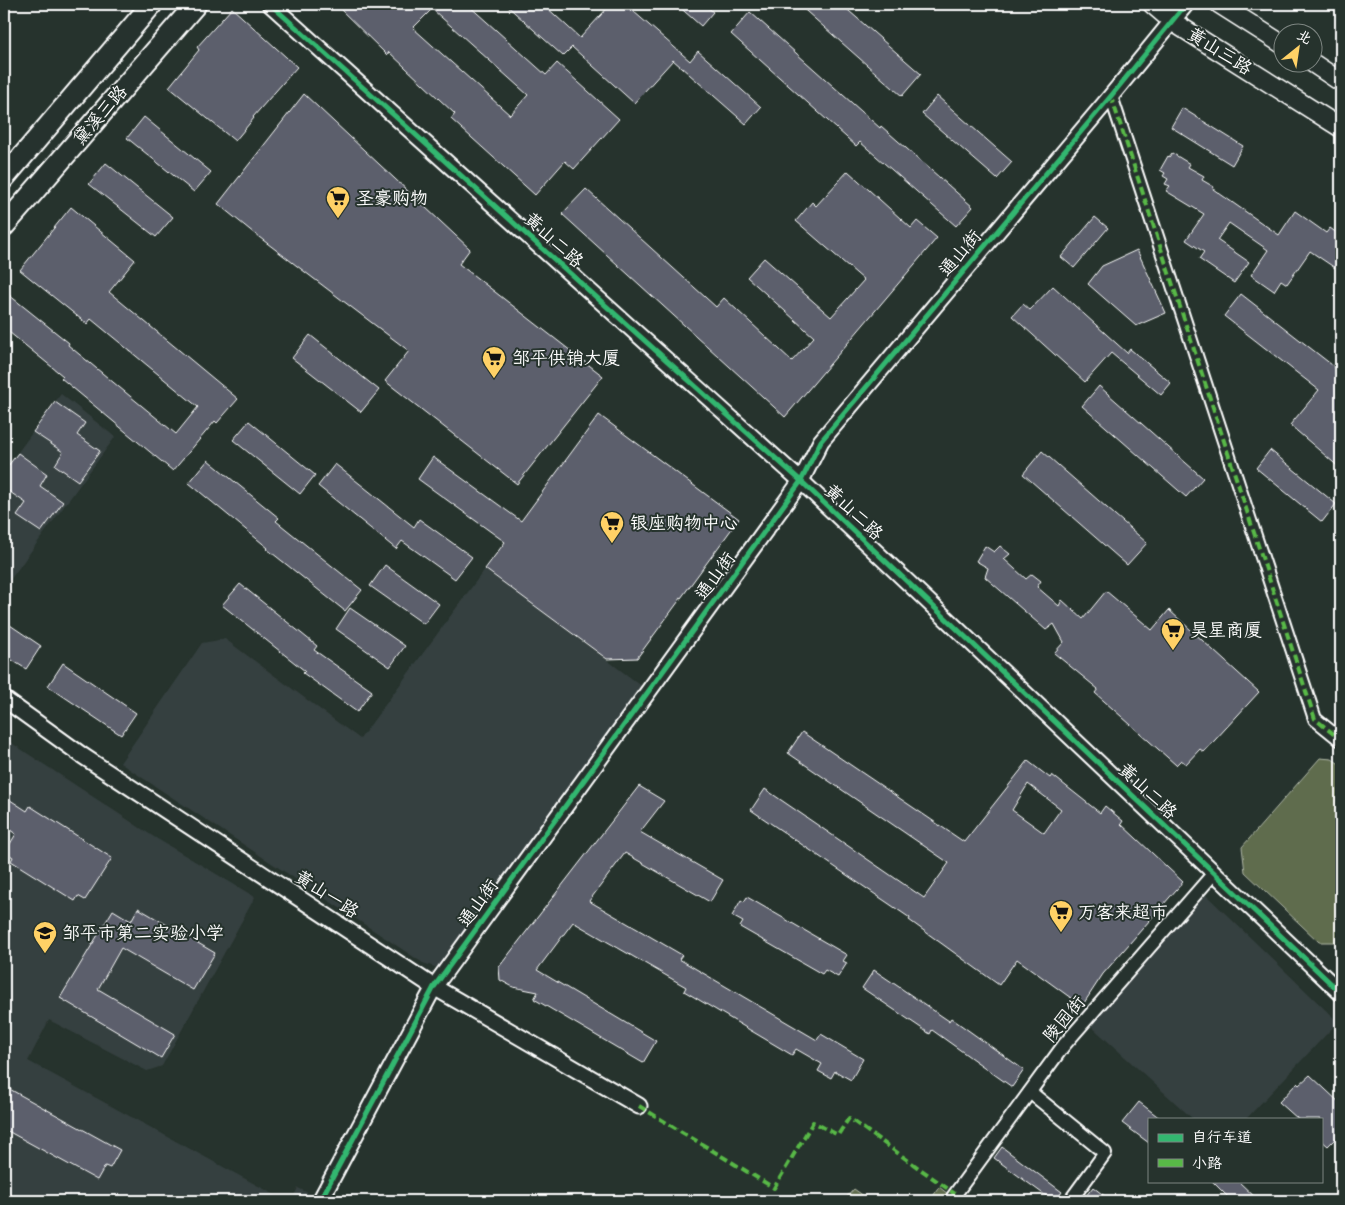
<svg xmlns="http://www.w3.org/2000/svg" width="1345" height="1205" font-family="'Indie Flower','LXGW WenKai TC',sans-serif">
<style>
.built{fill:#364040}
.green{fill:#5f6c4e;stroke:#afb6a6}
.building{fill:#5b5f6c;stroke:#fff;fill-rule:evenodd}
.lines{fill:none;stroke-linecap:round;stroke-linejoin:round}
.minor-casing{stroke:#fff;stroke-width:16}
.tertiary-casing{stroke:#fff;stroke-width:19}
.secondary-casing{stroke:#fff;stroke-width:21}
.primary-casing{stroke:#fff;stroke-width:24}
.minor{stroke:#26332d;stroke-width:12}
.tertiary{stroke:#26332d;stroke-width:15}
.secondary{stroke:#26332d;stroke-width:18}
.primary{stroke:#26332d;stroke-width:20}
.quiet{stroke:#58b947;stroke-width:4;stroke-dasharray:8 4;stroke-linecap:butt}
.cycleway-casing{stroke:#26332d;stroke-width:8}
.cycleway{stroke:#33b770;stroke-width:5}
.labels{text-anchor:middle;stroke-width:4;stroke-linejoin:round;paint-order:stroke}
.street-label{font-size:18px;fill:#fff;stroke:#26332d}
.poi-label{font-size:18px;fill:#fff;stroke:#26332d;text-anchor:start}
</style>
<rect width="100%" height="100%" fill="#26332d"/>
<filter id="ink" filterUnits="userSpaceOnUse"><feTurbulence type="fractalNoise" baseFrequency=".02" numOctaves="2"/><feDisplacementMap in="SourceGraphic" scale="10" xChannelSelector="R" yChannelSelector="G"/><feConvolveMatrix kernelMatrix="1 2 1 2 8 2 1 2 1" color-interpolation-filters="sRGB"/></filter>
<g filter="url(#ink)">
<g class="built">
<polygon points="61,394 115,437 4,588 4,471"/>
<polygon points="485,569 643,687 445,962 435,967 423,963 120,763 202,643 225,639 360,739"/>
<polygon points="4,738 154,837 255,897 162,1066 147,1071 49,1020 28,1061 286,1201 5,1201 8,1185 4,1182"/>
<polygon points="1206,895 1338,1022 1246,1119 1193,1119 1091,1026 1110,1000"/>
<polygon points="298,1188 312,1195 309,1201 291,1201"/>
</g>
<g class="green">
<polygon points="1320,758 1332,759 1341,765 1341,942 1319,942 1245,872 1242,847"/>
<polygon points="939,1187 957,1201 930,1201"/>
<polygon points="854,1189 871,1201 843,1201"/>
</g>
<g class="building">
<path d="M335,4H467L546,75L557,63L619,119L574,169L565,161L535,195L451,119L455,114L389,52L387,55ZM432,9L528,95L510,115L413,28Z"/>
<polygon points="505,4 543,4 580,38 611,4 625,4 690,61 698,51 761,107 746,124 673,60 634,103 572,47 563,56"/>
<polygon points="676,4 704,4 713,12 701,26"/>
<polygon points="798,4 841,4 921,74 902,96"/>
<polygon points="232,8 297,67 253,117 254,118 235,141 169,87 199,50 197,47"/>
<polygon points="750,12 880,128 881,126 973,207 956,226 860,142 856,146 731,34"/>
<polygon points="304,94 470,249 459,264 603,376 517,484 385,381 409,351 255,234 218,204"/>
<polygon points="937,96 1012,162 997,179 922,114"/>
<polygon points="1182,108 1243,146 1232,165 1171,127"/>
<polygon points="144,117 211,172 194,192 127,138"/>
<polygon points="1172,153 1190,164 1188,167 1204,176 1202,180 1214,187 1213,189 1279,235 1295,211 1326,233 1330,228 1341,236 1341,272 1310,251 1287,284 1281,280 1274,291 1251,275 1268,250 1229,223 1217,240 1249,262 1234,283 1199,259 1204,252 1186,240 1204,214 1166,191 1170,186 1165,184 1168,179 1163,176 1165,173 1160,170 1168,156 1169,157"/>
<polygon points="106,163 173,217 156,237 89,184"/>
<polygon points="848,171 911,228 917,221 937,238 785,417 562,214 586,189 716,307 724,298 792,361 814,337 747,277 764,258 831,317 864,280 796,221 812,202 816,206"/>
<polygon points="71,207 135,260 109,292 238,399 217,423 215,421 173,471 61,378 63,376 4,328 4,291 69,343 68,345 176,434 198,407 91,319 87,324 20,270"/>
<polygon points="1095,217 1108,228 1074,268 1061,257"/>
<polygon points="1137,250 1166,313 1136,326 1088,284 1102,266"/>
<polygon points="1053,286 1127,353 1130,349 1171,383 1161,395 1111,353 1085,382 1012,316 1023,304 1030,310"/>
<polygon points="1241,294 1341,372 1341,469 1290,425 1319,390 1224,316"/>
<polygon points="310,335 379,390 361,412 292,358"/>
<polygon points="1099,386 1203,478 1186,497 1082,406"/>
<polygon points="55,402 85,423 77,435 100,451 78,481 55,465 63,452 33,432"/>
<polygon points="599,415 739,519 637,658 607,659 485,569 505,542 418,479 433,457 521,521"/>
<polygon points="249,421 315,475 300,494 233,440"/>
<polygon points="1270,450 1336,504 1322,522 1256,468"/>
<polygon points="1042,451 1147,543 1127,565 1023,474"/>
<polygon points="18,453 47,474 40,486 63,502 41,532 17,516 26,503 4,488 4,471"/>
<polygon points="208,460 279,518 276,521 362,590 345,611 267,549 268,548 189,483"/>
<polygon points="335,464 414,527 419,519 472,557 455,579 402,541 396,549 318,486"/>
<polygon points="985,546 994,552 1000,546 1010,554 1004,559 1026,579 1032,574 1041,581 1037,587 1059,606 1062,600 1083,619 1106,591 1152,630 1169,610 1259,692 1204,752 1200,749 1186,764 1181,760 1176,765 1095,693 1098,689 1054,653 1064,642 1054,624 1046,630 985,577 988,568 976,561"/>
<polygon points="385,565 439,604 424,624 370,586"/>
<polygon points="240,584 317,646 314,650 372,691 357,712 303,673 305,671 222,605"/>
<polygon points="350,608 405,646 390,667 336,629"/>
<polygon points="4,621 41,646 26,669 4,655"/>
<polygon points="63,663 136,713 121,735 48,686"/>
<path d="M802,732L964,842L1028,761L1050,778L1052,775L1100,813L1105,806L1123,821L1121,824L1183,882L1103,974L1082,1006L1017,959L999,985L909,920L910,918L751,810L765,789L924,898L949,863L788,753ZM1028,784L1061,809L1044,833L1012,810Z"/>
<polygon points="639,786 664,801 640,832 723,880 710,902 625,853 589,901 682,955 679,959 817,1040 821,1034 863,1059 851,1080 835,1071 831,1078 818,1071 822,1064 796,1049 792,1055 684,991 686,987 573,922 537,970 656,1041 643,1063 534,999 538,992 513,987 500,980 499,967"/>
<polygon points="4,796 27,811 30,806 112,858 85,900 78,896 75,901 11,861 13,857 5,852 16,834 4,826"/>
<polygon points="747,897 847,955 843,961 847,963 838,977 825,970 822,974 740,927 743,922 732,916 741,900 744,902"/>
<polygon points="138,908 215,953 193,990 121,948 98,989 175,1034 161,1058 60,998 113,910 131,921"/>
<polygon points="874,970 949,1021 951,1018 1024,1070 1012,1087 932,1030 930,1034 862,988"/>
<polygon points="1310,1075 1341,1104 1341,1133 1328,1146 1321,1140 1321,1119 1298,1119 1279,1102 1297,1083 1299,1085"/>
<polygon points="4,1086 120,1150 110,1168 105,1166 97,1180 4,1129"/>
<polygon points="1139,1102 1161,1119 1149,1119 1149,1143 1122,1123"/>
<polygon points="1002,1147 1062,1192 1055,1201 1053,1201 994,1158"/>
<polygon points="1212,1181 1238,1181 1259,1201 1232,1201"/>
<polygon points="1093,1187 1111,1201 1082,1201"/>
</g>
<g class="lines">
<g class="minor-casing">
<g id="minor">
<polyline points="1111,96 1315,719 1341,740"/>
<polyline points="1030,1092 1105,1153 1070,1201"/>
<polyline points="953,1197 1064,1045 1214,873"/>
</g>
</g>
<g class="tertiary-casing">
<g id="tertiary">
<polyline points="270,4 801,481 1341,993"/>
<polyline points="4,699 83,756 434,987 639,1106"/>
<polyline points="320,1201 434,987 801,481 821,441 1111,96 1186,4"/>
</g>
</g>
<g class="secondary-casing">
<g id="secondary">
<polyline points="1152,4 1173,22 1341,128"/>
<polyline points="1219,4 1282,44"/>
<polyline points="1311,62 1341,82"/>
</g>
</g>
<g class="primary-casing">
<g id="primary">
<polyline points="4,178 152,4"/>
<polyline points="4,226 196,4"/>
</g>
</g>
<use href="#minor" class="minor"/>
<use href="#tertiary" class="tertiary"/>
<use href="#secondary" class="secondary"/>
<use href="#primary" class="primary"/>
<g class="quiet">
<polyline points="1111,96 1315,719 1341,740"/>
<polyline points="639,1106 774,1188 813,1122 838,1135 849,1118 955,1194"/>
</g>
<g class="cycleway-casing">
<g id="cycleway">
<polyline points="270,4 801,481 1341,993"/>
<polyline points="320,1201 434,987 801,481 821,441 1111,96 1186,4"/>
</g>
</g>
<use href="#cycleway" class="cycleway"/>
</g>
</g>
<defs>
<g id="supermarket-pin" transform="scale(1.25)"><path d="M0 17L-7.5 6A9.5 9.5 0 1 1 7.5 6Z" fill="#ffd166" stroke="#26332d"/><path d="M-6-5.5h2.5l.6 2H6L4.5 2H-2.5L-4.4-4H-6ZM-1.5 3.2a1.3 1.3 0 1 0 .1 0ZM3 3.2a1.3 1.3 0 1 0 .1 0Z" fill="#111"/></g>
<g id="school-pin" transform="scale(1.25)"><path d="M0 17L-7.5 6A9.5 9.5 0 1 1 7.5 6Z" fill="#ffd166" stroke="#26332d"/><path d="M0-5L7-2L0 1L-7-2ZM-4 1L0 2.5L4 1V4Q0 6-4 4Z" fill="#111"/></g>
</defs>
<g fill-rule="evenodd">
<use href="#supermarket-pin" x="338" y="198"/>
<use href="#supermarket-pin" x="494" y="358"/>
<use href="#supermarket-pin" x="612" y="523"/>
<use href="#supermarket-pin" x="1173" y="630"/>
<use href="#supermarket-pin" x="1061" y="912"/>
<use href="#school-pin" x="45" y="933"/>
</g>
<g class="labels">
<g class="street-label">
<text transform="translate(1220 51) rotate(32)" y="6">黄山三路</text>
<text transform="translate(100 115) rotate(-49)" y="6">黛溪三路</text>
<text transform="translate(554 240) rotate(42)" y="6">黄山二路</text>
<text transform="translate(960 253) rotate(-50)" y="6">通山街</text>
<text transform="translate(854 512) rotate(43)" y="6">黄山二路</text>
<text transform="translate(715 576) rotate(-54)" y="6">通山街</text>
<text transform="translate(1148 791) rotate(43)" y="6">黄山二路</text>
<text transform="translate(327 894) rotate(33)" y="6">黄山一路</text>
<text transform="translate(478 903) rotate(-54)" y="6">通山街</text>
<text transform="translate(1064 1019) rotate(-50)" y="6">陵园街</text>
</g>
<g class="poi-label">
<text x="356" y="204">圣豪购物</text>
<text x="512" y="364">邹平供销大厦</text>
<text x="630" y="529">银座购物中心</text>
<text x="1190" y="636">昊星商厦</text>
<text x="1078" y="918">万客来超市</text>
<text x="62" y="939">邹平市第二实验小学</text>
</g>
</g>
<rect width="1345" height="1205" fill="none" stroke="#26332d" stroke-width="20"/>
<rect x="10" y="10" width="1325" height="1185" fill="none" stroke="#fff" stroke-width="2" filter="url(#ink)"/>
<rect x="1148" y="1118" width="175" height="65" fill="#26332d" stroke="#7d8581"/>
<rect x="1158" y="1134" width="25" height="8" fill="#33b770" stroke="#7d8581"/>
<text x="1192" y="1142" font-size="15" fill="#ffffff">自行车道</text>
<rect x="1158" y="1159" width="25" height="8" fill="#58b947" stroke="#7d8581"/>
<text x="1192" y="1168" font-size="15" fill="#ffffff">小路</text>
<g transform="translate(1298 48) rotate(30)"><circle r="24" fill="#26332d" stroke="#7d8581"/>
<path d="M0-4L9 19L0 12L-9 19Z" fill="#ffd166"/>
<text y="-8" font-size="14" font-weight="bold" text-anchor="middle" fill="#ffffff">北</text>
</g>
</svg>
